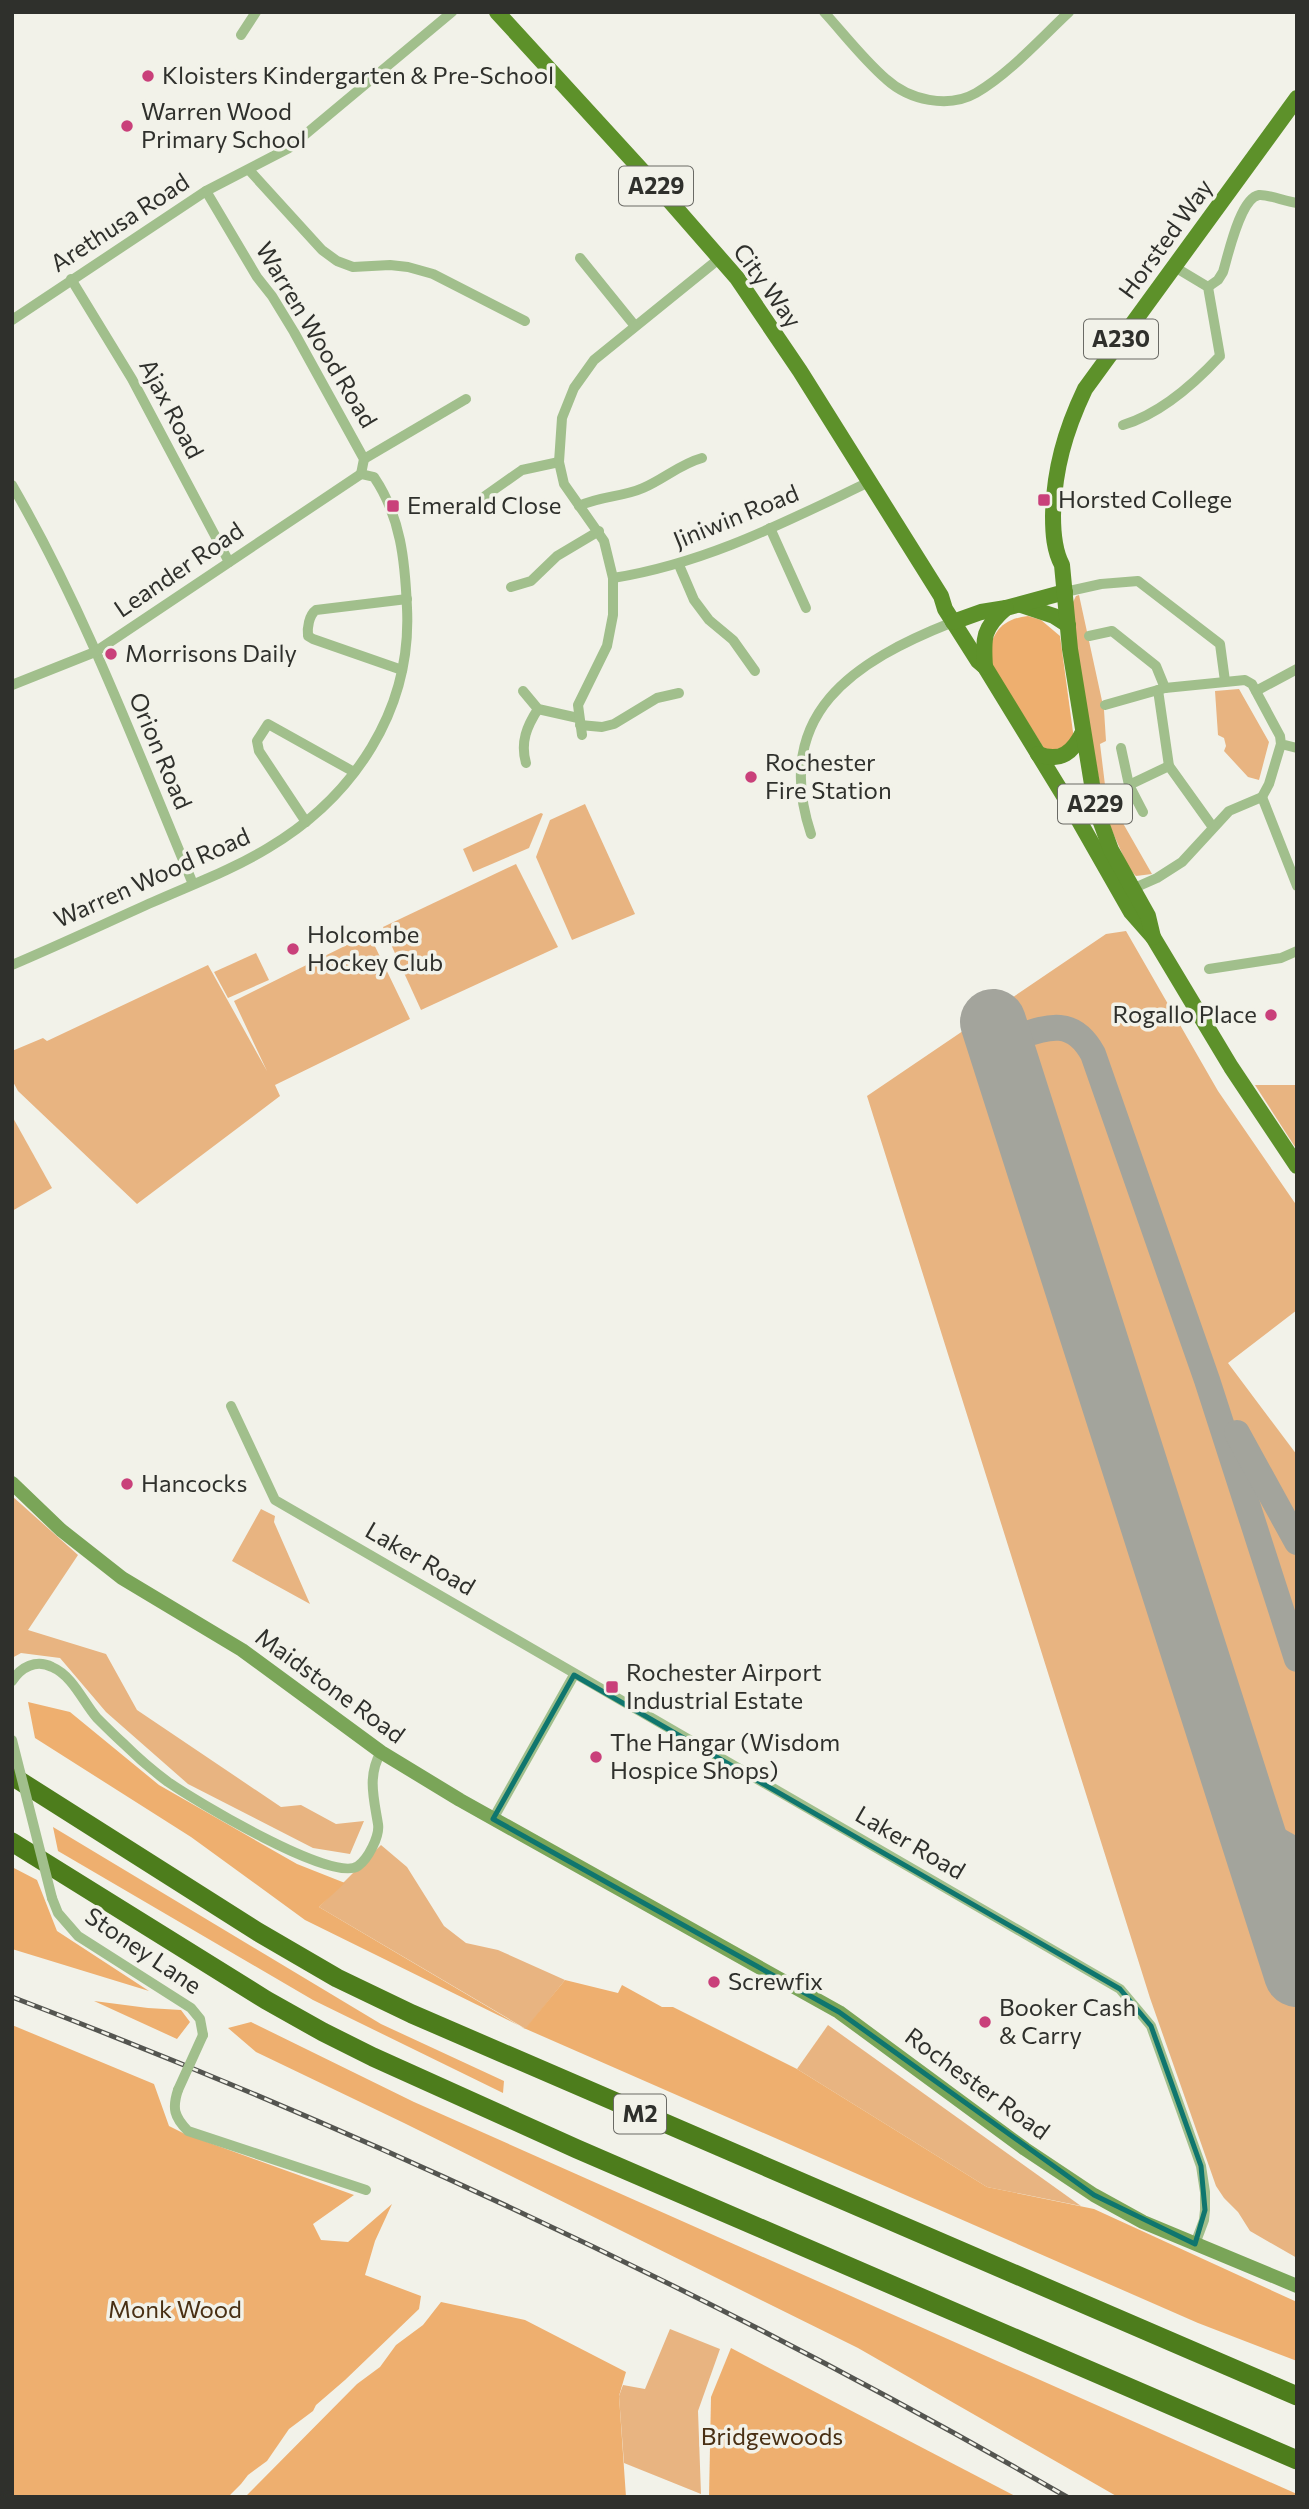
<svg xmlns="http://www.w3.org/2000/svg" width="1309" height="2509" font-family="Commissioner,sans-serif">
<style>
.green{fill:#e8b481}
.forest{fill:#eeaf6f}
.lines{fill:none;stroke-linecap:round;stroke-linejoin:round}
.taxiway{stroke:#a3a49c;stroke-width:26}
.runway{stroke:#a3a49c;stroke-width:66}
.street{stroke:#a1bf8c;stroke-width:10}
.secondary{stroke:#7aa558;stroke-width:14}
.primary{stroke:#5d912a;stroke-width:16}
.highway{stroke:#4d7d1c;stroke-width:19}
.rail-casing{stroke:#545550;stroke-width:5}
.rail{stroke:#f2f2e9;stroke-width:2.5;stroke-dasharray:8;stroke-linecap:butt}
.street-bridge{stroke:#a1bf8c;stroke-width:10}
.marked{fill:none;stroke:#0f766e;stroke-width:5;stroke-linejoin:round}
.poi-dot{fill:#c9407a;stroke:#f2f2e9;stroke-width:2.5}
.labels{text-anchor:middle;stroke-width:7;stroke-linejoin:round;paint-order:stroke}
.shield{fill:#f2f2e9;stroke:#6a6a65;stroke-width:2}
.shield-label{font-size:23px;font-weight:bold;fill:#2f302c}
.poi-label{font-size:24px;fill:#2f302c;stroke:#f2f2e9;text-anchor:start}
.street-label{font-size:24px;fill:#2f302c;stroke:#f2f2e9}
.park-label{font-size:24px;fill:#493014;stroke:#f2f2e9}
</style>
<rect width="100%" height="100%" fill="#f2f2e9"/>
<g class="green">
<polygon points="1079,595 1104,710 1106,741 1100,744 1105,785 1112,804 1152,874 1136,876 1129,869 1105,815 1076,647 1072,604 1076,596"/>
<polygon points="1239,689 1269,742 1259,780 1248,777 1224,751 1226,746 1224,738 1218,735 1215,691"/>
<polygon points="585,804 635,914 572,940 536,857 550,820"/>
<polygon points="541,813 543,814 529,848 473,872 463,849"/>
<polygon points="516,864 558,947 421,1010 383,927"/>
<polygon points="1126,931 1218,1091 1297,1206 1297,1310 1228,1363 1297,1455 1297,2258 1250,2231 1238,2212 1224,2198 1216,2186 1150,1998 867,1096 1106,934"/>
<polygon points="369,934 410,1019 275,1085 280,1096 137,1204 18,1091 12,1080 12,1051 43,1038 47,1041 208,965 267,1071 234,1001"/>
<polygon points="256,953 269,980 228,998 214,972"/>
<polygon points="1255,1085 1297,1085 1297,1150"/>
<polygon points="12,1116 52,1188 12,1211"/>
<polygon points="12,1496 78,1555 28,1630 106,1654 137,1710 281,1807 301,1805 336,1824 364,1821 350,1854 313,1848 188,1784 106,1712 60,1658 21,1653 12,1658"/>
<polygon points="261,1509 275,1516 274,1522 310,1604 232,1561"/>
<polygon points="381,1845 407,1867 444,1926 466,1943 498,1950 565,1980 526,2029 319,1907"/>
<polygon points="828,2025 1081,2206 987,2187 797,2069"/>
<polygon points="670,2329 720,2349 698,2411 701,2494 624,2463 619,2396 623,2385 645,2389"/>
</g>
<g class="forest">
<path d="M1028,616L1041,620L1060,636L1073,732V740L1067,748L1045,750L989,660C990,634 1001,619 1028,616Z"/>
<polygon points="28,1702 70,1712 159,1785 297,1864 345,1883 319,1907 525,2029 565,1980 618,1993 622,1985 662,2007 673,2007 797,2069 987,2187 1094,2209 1297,2302 1297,2361 1198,2323 526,2029 305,1920 191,1837 35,1738"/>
<polygon points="53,1827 381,2024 504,2081 503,2093 313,2000 58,1851"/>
<polygon points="12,1867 37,1880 57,1931 149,1991 12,1949"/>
<polygon points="94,2001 148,2008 181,2010 190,2022 177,2039"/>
<polygon points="251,2022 414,2102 1297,2494 1297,2497 1118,2497 858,2348 404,2123 256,2052 228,2028"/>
<polygon points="12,2025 154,2084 169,2126 185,2134 354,2195 313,2224 321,2240 348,2242 392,2204 375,2241 365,2275 421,2296 419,2309 345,2380 316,2405 313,2411 289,2429 267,2461 248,2475 241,2484 228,2497 12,2497"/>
<polygon points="441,2302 525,2320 626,2372 619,2396 626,2497 245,2497 357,2384 380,2367 396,2345 423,2325"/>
<polygon points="731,2348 1017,2497 709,2497 711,2397"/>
</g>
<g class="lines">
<g class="taxiway">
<path d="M1000,1043C1038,1032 1069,1010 1093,1054L1207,1380L1297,1659"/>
<polyline points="1237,1433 1297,1542"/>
<polyline points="1249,1824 1297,1851"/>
</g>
<polyline class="runway" points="993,1022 1297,1974"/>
<g class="street">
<path d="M824,12C844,34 863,59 886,79C909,100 948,109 976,93C1010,73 1040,39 1069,12"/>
<polyline points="241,35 256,12"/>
<polyline points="249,170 322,250 337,261 353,267 390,265 408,267 433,274 525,321"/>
<polyline points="206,191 257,277 272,296 294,332 364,459 361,474"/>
<polyline points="580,258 635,326"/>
<polyline points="71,279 132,379 229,562"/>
<path d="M1208,287L1218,280L1223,272C1228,256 1240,198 1259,195C1267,194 1287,202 1297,203"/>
<polyline points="12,320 206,191 289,148 452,12"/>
<path d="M1123,425C1160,414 1194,384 1220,356L1208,287L1173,266"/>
<polyline points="364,459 466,399"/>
<path d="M12,485C85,611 137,750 193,884"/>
<polyline points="485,496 522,470 559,462"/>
<path d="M579,506C600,496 623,497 643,488C664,479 680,464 702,458"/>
<polyline points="770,528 806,608"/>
<polyline points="679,565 694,600 709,620 733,640 755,671"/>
<path d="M613,578C707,563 785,522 869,482"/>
<polyline points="511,587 531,581 557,556 599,531"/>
<polyline points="1065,592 1101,584 1138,581 1220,644 1225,681"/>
<polyline points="1089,636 1112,631 1156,666 1165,688"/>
<path d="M402,670L313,639L308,636C307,628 309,615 316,610L407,599"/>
<polyline points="12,685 95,652 361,474"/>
<polyline points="1158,690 1169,766 1212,826"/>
<polyline points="523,691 538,709 578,718"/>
<polyline points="1256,691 1297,669"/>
<polyline points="1105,705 1165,688 1245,680 1252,684 1280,736 1281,744 1297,748"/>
<polyline points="580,725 602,727 614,724 657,698 679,693"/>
<polyline points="582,735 578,705 607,646 613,615 613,578 604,541 564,484 559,462 562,418 574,388 594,360 720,258"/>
<polyline points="1121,748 1129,785 1143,812"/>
<path d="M526,763C520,742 527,726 538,709"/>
<polyline points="1129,785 1169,766"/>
<polyline points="1262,797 1297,886"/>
<polyline points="306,822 259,751 257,741 268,724 354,772"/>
<path d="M811,834C771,714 854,661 953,622"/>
<polyline points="1132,889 1157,878 1182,862 1229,811 1262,797 1269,784 1281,744"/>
<path d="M12,965C59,945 106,923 153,902C191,885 232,870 268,848C354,797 412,710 407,608C405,561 401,517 374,477L361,474"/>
<polyline points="1209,969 1281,958 1297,951"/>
<polyline points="231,1406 275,1500 1120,1989 1151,2026 1201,2166 1205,2192 1205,2210 1204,2220 1195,2244"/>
<path d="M12,1681C21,1667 36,1659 52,1667C73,1676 83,1702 97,1718C106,1727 115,1736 124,1744C138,1758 152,1770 168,1782C194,1800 333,1884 358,1866C368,1859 380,1836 378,1824C374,1799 367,1776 381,1752"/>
<polyline points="493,1819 574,1675"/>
<polyline points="52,1898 58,1913 78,1936 191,2008 200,2019 203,2035"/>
<path d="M178,2090C172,2108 174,2117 188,2131L366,2190"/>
</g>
<polyline class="secondary" points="12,1483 61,1530 122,1578 242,1650 381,1752 460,1800 839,2012 1025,2149 1094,2195 1143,2222 1297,2286"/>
<g class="primary">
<polyline points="497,12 668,199 737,278 800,371 941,596 945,609 978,661 985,667 1078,819 1131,912 1153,937 1231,1067 1297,1166"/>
<polyline points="1021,605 1054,616 1068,625"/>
<polyline points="953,622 981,612 1006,608 1065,592"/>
<path d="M985,667C983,637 983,628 1006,608"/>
<path d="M1038,754C1061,763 1073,752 1083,732"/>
<path d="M1153,937L1148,916L1111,850L1096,809L1070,649L1062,565C1054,550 1053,533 1053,516C1054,470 1065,431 1085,389L1297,98"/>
</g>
<g class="highway">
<polyline points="12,1776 258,1932 337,1978 412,2014 1297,2396"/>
<polyline points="12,1842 266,2000 323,2032 373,2057 577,2149 1297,2460"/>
</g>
<g class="rail-casing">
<path id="rail" d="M12,1997C376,2136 730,2302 1067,2497"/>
</g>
<use href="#rail" class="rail"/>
<g class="street-bridge">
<polyline points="12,1740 52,1898"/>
<polyline points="178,2090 203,2035"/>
</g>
</g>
<path class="marked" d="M574,1675L1120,1989L1151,2026L1201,2166L1205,2210L1195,2244L1094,2195L839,2012L493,1819Z"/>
<g class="poi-dot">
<circle cx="148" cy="76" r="7"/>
<circle cx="127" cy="126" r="7"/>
<rect x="1037" y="493" width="14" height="14" rx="3.5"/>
<rect x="386" y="499" width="14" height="14" rx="3.5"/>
<circle cx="111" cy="654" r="7"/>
<circle cx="751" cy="777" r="7"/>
<circle cx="293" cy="949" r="7"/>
<circle cx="1271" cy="1015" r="7"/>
<circle cx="127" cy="1484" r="7"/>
<rect x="605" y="1680" width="14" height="14" rx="3.5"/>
<circle cx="596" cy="1757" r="7"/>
<circle cx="714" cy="1982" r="7"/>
<circle cx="985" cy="2022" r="7"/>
</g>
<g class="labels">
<g class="shield">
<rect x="619" y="166.5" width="74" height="39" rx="5"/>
<rect x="1084" y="319.5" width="74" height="39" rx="5"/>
<rect x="1058" y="784.5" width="74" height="39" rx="5"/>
<rect x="614" y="2094.5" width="52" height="39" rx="5"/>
</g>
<g class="shield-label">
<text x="656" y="194">A229</text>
<text x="1121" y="347">A230</text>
<text x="1095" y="812">A229</text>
<text x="640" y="2122">M2</text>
</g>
<g class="poi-label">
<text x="162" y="84">Kloisters Kindergarten &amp; Pre-School</text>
<text x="141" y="120">Warren Wood<tspan x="141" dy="28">Primary School</tspan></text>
<text x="1058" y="508">Horsted College</text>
<text x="407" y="514">Emerald Close</text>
<text x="125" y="662">Morrisons Daily</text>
<text x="765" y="771">Rochester<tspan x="765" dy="28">Fire Station</tspan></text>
<text x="307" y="943">Holcombe<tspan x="307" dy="28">Hockey Club</tspan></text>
<text x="1257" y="1023" text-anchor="end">Rogallo Place</text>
<text x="141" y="1492">Hancocks</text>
<text x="626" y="1681">Rochester Airport<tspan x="626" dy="28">Industrial Estate</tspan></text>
<text x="610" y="1751">The Hangar (Wisdom<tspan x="610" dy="28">Hospice Shops)</tspan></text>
<text x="728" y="1990">Screwfix</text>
<text x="999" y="2016">Booker Cash<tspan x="999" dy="28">&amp; Carry</tspan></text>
</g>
<g class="street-label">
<text transform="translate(120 223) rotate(-33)" y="8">Arethusa Road</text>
<text transform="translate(1166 239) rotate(-54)" y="8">Horsted Way</text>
<text transform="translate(767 286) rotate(54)" y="8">City Way</text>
<text transform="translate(316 335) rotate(59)" y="8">Warren Wood Road</text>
<text transform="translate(171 409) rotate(62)" y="8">Ajax Road</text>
<text transform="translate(736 517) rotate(-22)" y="8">Jiniwin Road</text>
<text transform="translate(179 570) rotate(-34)" y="8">Leander Road</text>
<text transform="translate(160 751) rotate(67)" y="8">Orion Road</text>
<text transform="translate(152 878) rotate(-24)" y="8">Warren Wood Road</text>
<text transform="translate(420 1559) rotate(30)" y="8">Laker Road</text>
<text transform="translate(330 1686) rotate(36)" y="8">Maidstone Road</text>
<text transform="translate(910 1843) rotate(30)" y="8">Laker Road</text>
<text transform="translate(143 1951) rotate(34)" y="8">Stoney Lane</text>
<text transform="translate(977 2084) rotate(36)" y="8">Rochester Road</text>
</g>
<g class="park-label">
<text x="175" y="2318">Monk Wood</text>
<text x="772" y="2445">Bridgewoods</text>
</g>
</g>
<rect width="1309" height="2509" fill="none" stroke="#2f302c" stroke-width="28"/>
</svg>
